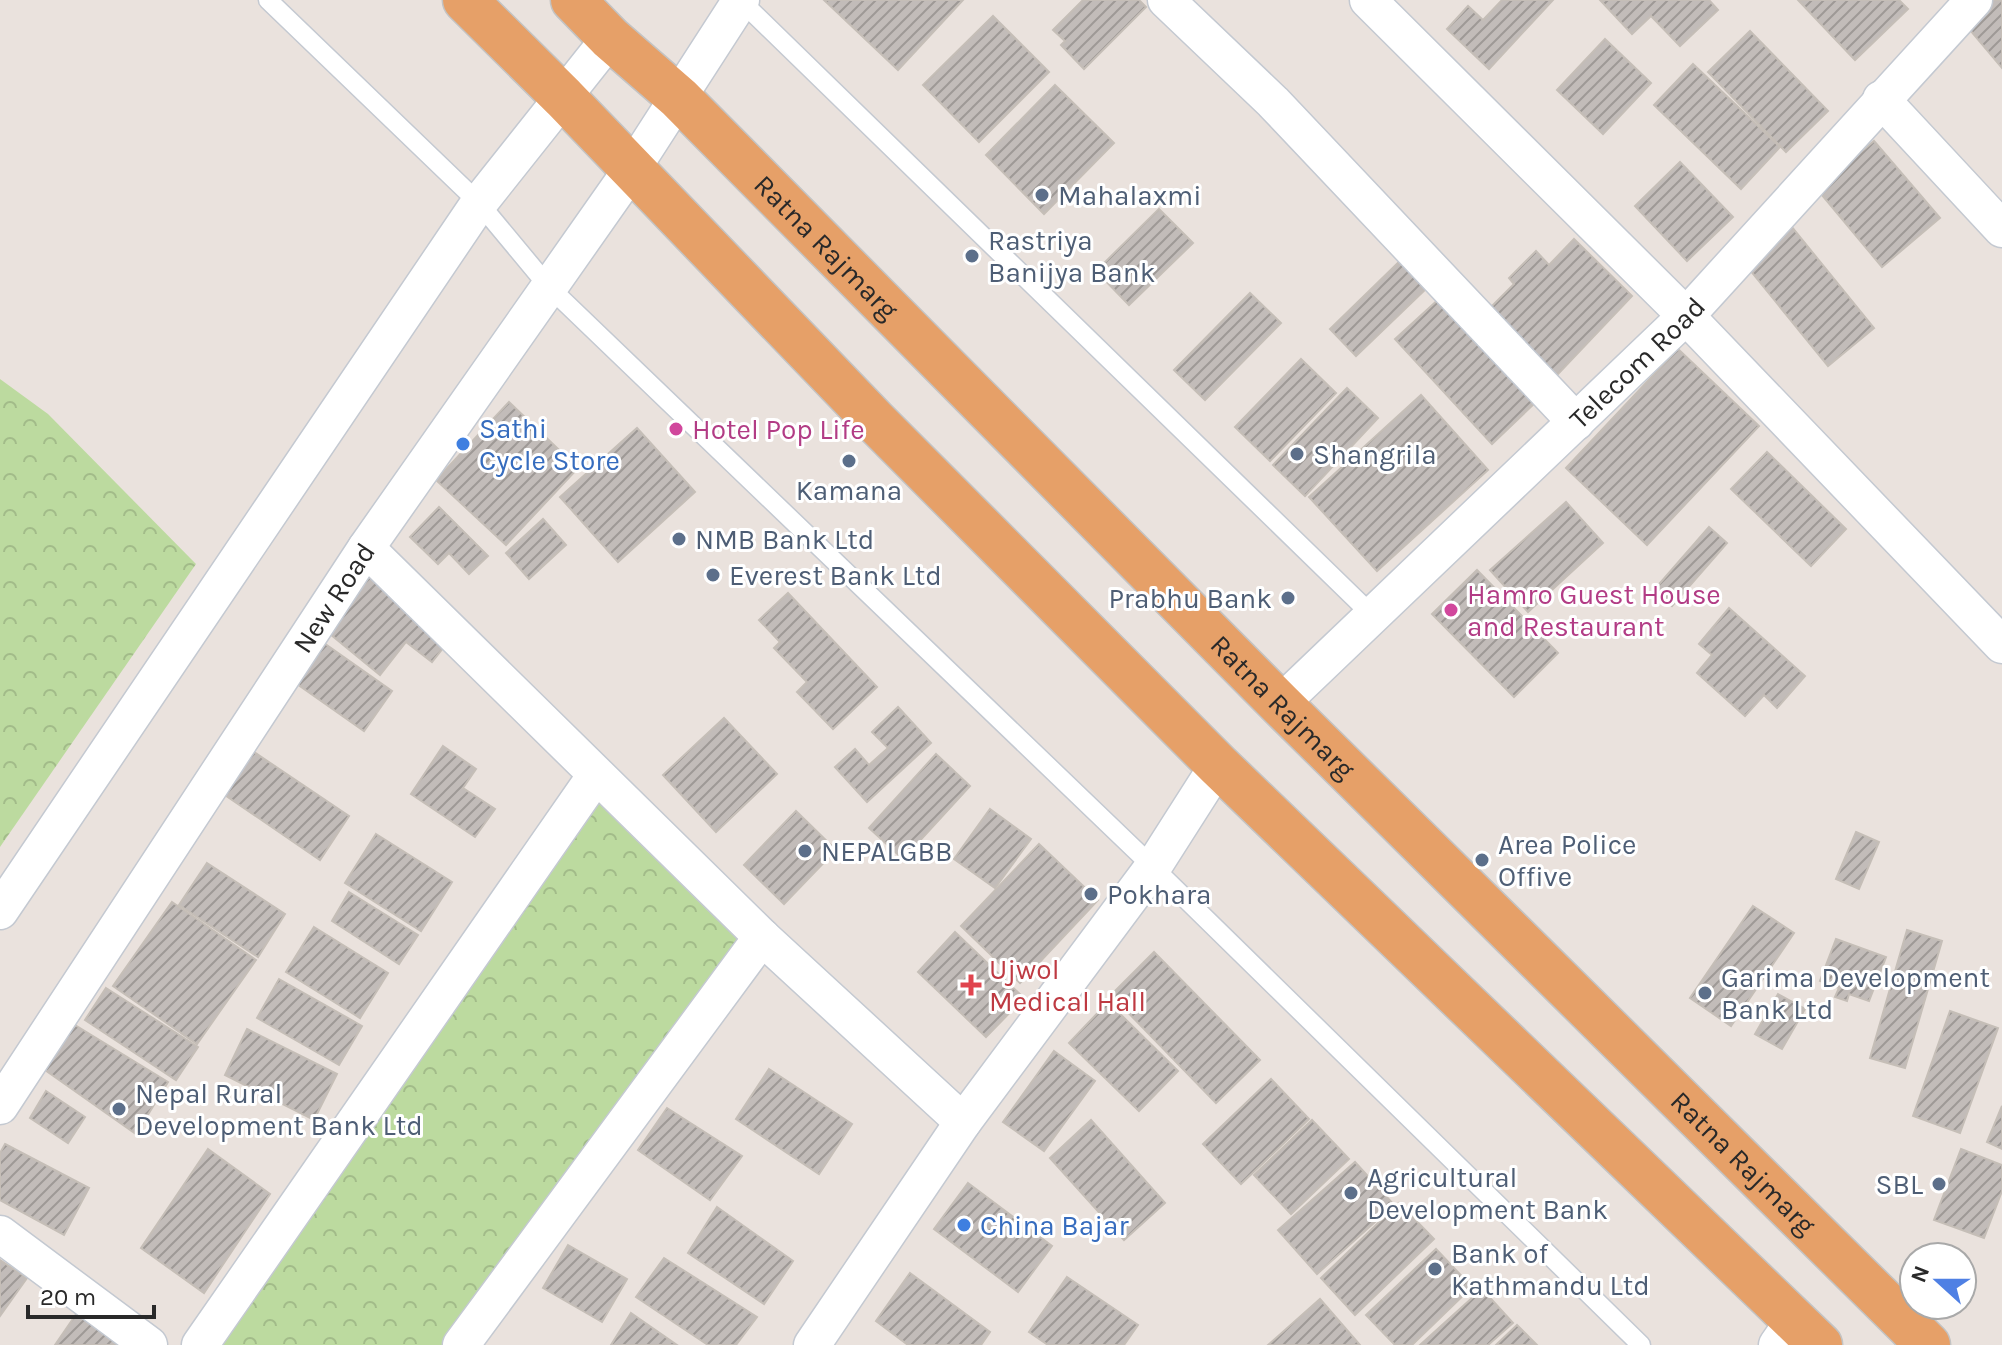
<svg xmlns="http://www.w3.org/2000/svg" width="2002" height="1345" font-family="Karla,sans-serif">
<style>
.forest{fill:url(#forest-crowns)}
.building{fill:url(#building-hatch);stroke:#c5beb7;stroke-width:2}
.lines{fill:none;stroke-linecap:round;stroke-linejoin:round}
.service-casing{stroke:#c4c9d1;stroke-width:21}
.minor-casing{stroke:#c4c9d1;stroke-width:39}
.trunk-casing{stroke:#c3c3c3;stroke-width:47}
.service{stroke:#fff;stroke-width:18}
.minor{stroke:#fff;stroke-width:36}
.trunk{stroke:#e6a068;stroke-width:44}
.service-dot{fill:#5c6f8a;stroke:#fff;stroke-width:3}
.hotel-dot{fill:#d1479c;stroke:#fff;stroke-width:3}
.shop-dot{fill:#3f7fe0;stroke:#fff;stroke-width:3}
.health-dot{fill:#e0444e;stroke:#fff;stroke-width:3}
.labels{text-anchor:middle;stroke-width:6;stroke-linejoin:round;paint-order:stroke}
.service-label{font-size:28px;fill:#4e5e75;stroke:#fff;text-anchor:start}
.street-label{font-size:28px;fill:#292929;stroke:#fff}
.shop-label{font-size:28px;fill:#366cbe;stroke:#fff;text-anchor:start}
.hotel-label{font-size:28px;fill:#b23c85;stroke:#fff;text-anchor:start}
.health-label{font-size:28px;fill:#be3a42;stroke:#fff;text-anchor:start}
</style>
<defs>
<pattern id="forest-crowns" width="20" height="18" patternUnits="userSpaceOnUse" patternTransform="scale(2)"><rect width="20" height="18" fill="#bcda9f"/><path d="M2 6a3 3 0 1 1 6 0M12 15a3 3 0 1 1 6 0" fill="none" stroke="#a2bb89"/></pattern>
<pattern id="building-hatch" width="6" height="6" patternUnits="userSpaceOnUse" patternTransform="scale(2)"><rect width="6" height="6" fill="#c2bcb9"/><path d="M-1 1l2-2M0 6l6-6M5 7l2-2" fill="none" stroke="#9e9996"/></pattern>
</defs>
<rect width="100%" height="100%" fill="#eae2dd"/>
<g class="forest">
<polygon points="0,379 48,414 196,564 0,847"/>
<polygon points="596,775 762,937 461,1345 200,1345"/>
</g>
<g class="building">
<polygon points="824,0 963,0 898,70"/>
<polygon points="1083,0 1139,0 1146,7 1084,69 1061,45 1065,41 1053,30"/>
<polygon points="1502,0 1553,0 1489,69 1447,29 1468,6 1483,20"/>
<polygon points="1600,0 1709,0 1718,10 1680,46 1651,16 1632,34"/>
<polygon points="1798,0 1899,0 1908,9 1855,60"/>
<polygon points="1992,0 2002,0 2002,68 1964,23"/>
<polygon points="993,16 1049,72 979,142 923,85"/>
<polygon points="1750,31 1828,111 1786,152 1708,72"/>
<polygon points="1605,39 1651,83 1603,134 1557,90"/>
<polygon points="1693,64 1780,147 1741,189 1654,105"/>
<polygon points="1055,85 1114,143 1044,214 986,155"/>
<polygon points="1874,141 1940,218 1882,267 1817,189"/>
<polygon points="1680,162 1733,217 1687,261 1635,206"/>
<polygon points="1159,209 1193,243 1129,305 1096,271"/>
<polygon points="1791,226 1874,328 1828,366 1745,264"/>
<polygon points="1574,239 1632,296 1557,375 1489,309 1514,284 1509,278 1536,251 1549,265"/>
<polygon points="1403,258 1429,286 1356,356 1330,329"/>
<polygon points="1250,293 1281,323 1205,400 1174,370"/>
<polygon points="1440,298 1536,402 1492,444 1395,339"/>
<polygon points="1678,349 1759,426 1647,545 1566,468"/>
<polygon points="1301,359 1336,393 1270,461 1235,427"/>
<polygon points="1347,388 1378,418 1305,496 1273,465"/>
<polygon points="1421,395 1488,470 1377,571 1309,497"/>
<polygon points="509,402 578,468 506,545 436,480"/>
<polygon points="637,428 695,492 618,562 560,497"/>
<polygon points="1767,452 1846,529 1811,566 1731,489"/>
<polygon points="1566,502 1603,543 1528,612 1490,570"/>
<polygon points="439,507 488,556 469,574 449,553 438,564 410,537"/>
<polygon points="543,519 566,545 529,579 506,553"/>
<polygon points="1709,527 1727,543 1672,606 1654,590"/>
<polygon points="1477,570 1558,653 1514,697 1432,614"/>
<polygon points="370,572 451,638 432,662 406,642 380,675 324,629"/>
<polygon points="788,593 877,687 833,729 797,692 807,682 774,648 780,642 759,620"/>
<polygon points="1729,608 1805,676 1777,708 1764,695 1745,716 1697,673 1712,655 1699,644"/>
<polygon points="314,636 392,691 364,731 287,677"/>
<polygon points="898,707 931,743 867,802 835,767 855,749 869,765 888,748 872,732"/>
<polygon points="724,718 777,774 716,832 663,775"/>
<polygon points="443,746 476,769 463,788 495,809 475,837 411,794"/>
<polygon points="248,748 349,816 320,860 219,791"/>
<polygon points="936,754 970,786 903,859 869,828"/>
<polygon points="990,809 1031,839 995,888 954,859"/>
<polygon points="796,811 836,850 784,904 744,865"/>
<polygon points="1856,832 1879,842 1859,889 1836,879"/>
<polygon points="376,834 452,882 421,931 345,883"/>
<polygon points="1039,844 1098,900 1020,983 961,926"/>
<polygon points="207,863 285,914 258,957 179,905"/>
<polygon points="349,892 418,935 399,964 332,921"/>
<polygon points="172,902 256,960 197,1044 113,986"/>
<polygon points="1753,906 1794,933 1731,1026 1690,998"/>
<polygon points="314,927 388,973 360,1018 286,972"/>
<polygon points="1907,930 1942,941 1905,1068 1870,1058"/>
<polygon points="955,932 1024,998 986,1037 918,972"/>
<polygon points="1836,939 1886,957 1869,1001 1849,994 1847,1001 1835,997 1839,988 1820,981"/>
<polygon points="1154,952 1260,1060 1216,1103 1111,995"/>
<polygon points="279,979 362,1026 339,1065 257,1018"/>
<polygon points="106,988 198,1047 176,1080 85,1020"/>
<polygon points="1778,994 1805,1009 1782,1049 1755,1034"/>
<polygon points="1108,1002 1178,1071 1139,1111 1069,1043"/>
<polygon points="1950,1011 1998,1028 1960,1133 1913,1116"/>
<polygon points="75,1025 168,1082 136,1134 45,1070"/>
<polygon points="247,1029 337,1074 314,1120 225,1075"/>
<polygon points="1054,1051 1095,1081 1044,1151 1003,1122"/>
<polygon points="769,1069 852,1124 819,1174 736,1119"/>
<polygon points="1271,1079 1309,1119 1241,1184 1203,1144"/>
<polygon points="46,1091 85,1117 68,1143 30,1118"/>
<polygon points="2002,1106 2002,1149 1987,1142"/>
<polygon points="667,1108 742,1156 710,1200 638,1150"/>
<polygon points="1091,1120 1165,1203 1124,1240 1050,1158"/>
<polygon points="1312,1120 1349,1159 1291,1214 1254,1175"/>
<polygon points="5,1144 89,1188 64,1235 0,1200 0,1153"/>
<polygon points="208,1149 270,1194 204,1293 141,1248"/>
<polygon points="1961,1149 2002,1165 2002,1191 1984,1238 1934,1220"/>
<polygon points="1355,1162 1394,1205 1317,1274 1278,1230"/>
<polygon points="968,1183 1052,1246 1018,1292 934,1229"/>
<polygon points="1399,1203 1434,1239 1355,1315 1321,1278"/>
<polygon points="717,1207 793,1261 764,1304 688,1253"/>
<polygon points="568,1245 627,1279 602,1322 543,1288"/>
<polygon points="1436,1249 1472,1287 1412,1345 1395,1345 1366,1315"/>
<polygon points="664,1258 757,1317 736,1345 708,1345 636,1297"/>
<polygon points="0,1260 27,1278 0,1316"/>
<polygon points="910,1273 990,1332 981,1345 908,1345 876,1321"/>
<polygon points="1067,1277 1138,1325 1124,1345 1048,1345 1029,1332"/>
<polygon points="1482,1289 1513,1323 1488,1345 1420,1345"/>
<polygon points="1320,1299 1360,1345 1268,1345"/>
<polygon points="81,1307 141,1345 55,1345"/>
<polygon points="631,1313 677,1345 611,1345"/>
<polygon points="1517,1325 1537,1345 1496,1345"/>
</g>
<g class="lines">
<g class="service-casing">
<g id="service">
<polyline points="268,0 479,203 548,286 1153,867 1641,1345"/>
<polyline points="740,0 1372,615"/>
</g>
</g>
<g class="minor-casing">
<g id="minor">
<polyline points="1166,0 1273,102 1576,422"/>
<polyline points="1368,0 1686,316 2002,645"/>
<polyline points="1881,99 2002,229"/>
<polyline points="366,548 762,937 963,1122"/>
<path id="s1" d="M1280,704L1686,316L1974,0"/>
<polyline points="0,911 479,203 610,38"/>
<path id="s2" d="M0,1106L366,548L632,169L741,0"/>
<polyline points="0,1234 149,1345"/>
<polyline points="200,1345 596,775"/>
<polyline points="461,1345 762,937"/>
<polyline points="812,1345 963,1122 1153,867 1218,765"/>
<polyline points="1777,1345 1795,1319"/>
</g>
</g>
<g class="trunk-casing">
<g id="trunk">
<polyline points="465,0 564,98 874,420 1218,765 1820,1345"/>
<path id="s3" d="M573,0L610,38L679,98L1280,704L1928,1345"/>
</g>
</g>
<use href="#service" class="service"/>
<use href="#minor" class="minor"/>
<use href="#trunk" class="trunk"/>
</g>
<g class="service-dot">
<circle cx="1042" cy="195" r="8"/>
<circle cx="972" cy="256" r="8"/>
<circle cx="1297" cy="454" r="8"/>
<circle cx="849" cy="461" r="8"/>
<circle cx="679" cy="539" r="8"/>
<circle cx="713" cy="575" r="8"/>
<circle cx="1288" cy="598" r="8"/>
<circle cx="805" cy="851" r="8"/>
<circle cx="1482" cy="860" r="8"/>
<circle cx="1091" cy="894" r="8"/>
<circle cx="1705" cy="993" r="8"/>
<circle cx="119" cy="1109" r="8"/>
<circle cx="1939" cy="1184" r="8"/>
<circle cx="1351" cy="1193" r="8"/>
<circle cx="1435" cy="1269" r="8"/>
</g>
<g class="hotel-dot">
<circle cx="676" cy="429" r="8"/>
<circle cx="1451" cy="610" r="8"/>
</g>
<g class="shop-dot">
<circle cx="463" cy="444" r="8"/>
<circle cx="964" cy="1225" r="8"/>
</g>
<path class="health-dot" d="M967 973h8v8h8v8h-8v8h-8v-8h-8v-8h8z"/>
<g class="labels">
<g class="service-label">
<text x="1058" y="205">Mahalaxmi</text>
<text x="988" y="250">Rastriya<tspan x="988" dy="32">Banijya Bank</tspan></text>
<text x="1313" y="464">Shangrila</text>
<text x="849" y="500" text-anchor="middle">Kamana</text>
<text x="695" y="549">NMB Bank Ltd</text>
<text x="729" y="585">Everest Bank Ltd</text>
<text x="1272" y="608" text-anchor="end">Prabhu Bank</text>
<text x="1498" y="854">Area Police<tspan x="1498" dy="32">Offive</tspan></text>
<text x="821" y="861">NEPALGBB</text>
<text x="1107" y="904">Pokhara</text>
<text x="1721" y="987">Garima Development<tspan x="1721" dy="32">Bank Ltd</tspan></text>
<text x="135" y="1103">Nepal Rural<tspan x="135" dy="32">Development Bank Ltd</tspan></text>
<text x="1367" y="1187">Agricultural<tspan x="1367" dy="32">Development Bank</tspan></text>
<text x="1923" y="1194" text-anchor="end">SBL</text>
<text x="1451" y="1263">Bank of<tspan x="1451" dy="32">Kathmandu Ltd</tspan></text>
</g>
<g class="street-label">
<text dy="10" stroke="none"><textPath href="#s3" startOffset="354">Ratna Rajmarg</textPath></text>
<text dy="10" stroke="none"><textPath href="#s1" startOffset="494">Telecom Road</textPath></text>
<text dy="10" stroke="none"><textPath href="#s2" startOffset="608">New Road</textPath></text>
<text dy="10" stroke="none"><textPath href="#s3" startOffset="1002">Ratna Rajmarg</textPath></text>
<text dy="10" stroke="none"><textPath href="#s3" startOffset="1650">Ratna Rajmarg</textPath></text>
</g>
<g class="shop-label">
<text x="479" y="438">Sathi<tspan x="479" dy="32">Cycle Store</tspan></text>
<text x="980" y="1235">China Bajar</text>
</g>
<g class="hotel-label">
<text x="692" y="439">Hotel Pop Life</text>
<text x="1467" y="604">Hamro Guest House<tspan x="1467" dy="32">and Restaurant</tspan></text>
</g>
<g class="health-label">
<text x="989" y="979">Ujwol<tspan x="989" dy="32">Medical Hall</tspan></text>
</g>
</g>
<g transform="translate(1938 1281) rotate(291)"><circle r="38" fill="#ffffff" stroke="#a9a9a9" stroke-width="2"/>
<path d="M0-6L14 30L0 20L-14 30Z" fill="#4f80e4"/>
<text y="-12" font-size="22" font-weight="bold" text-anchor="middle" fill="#292929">N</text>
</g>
<path d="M28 1305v12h126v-12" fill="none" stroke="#292929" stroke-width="4"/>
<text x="40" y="1305" font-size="24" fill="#292929" stroke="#ffffff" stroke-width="6" paint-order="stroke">20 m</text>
</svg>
